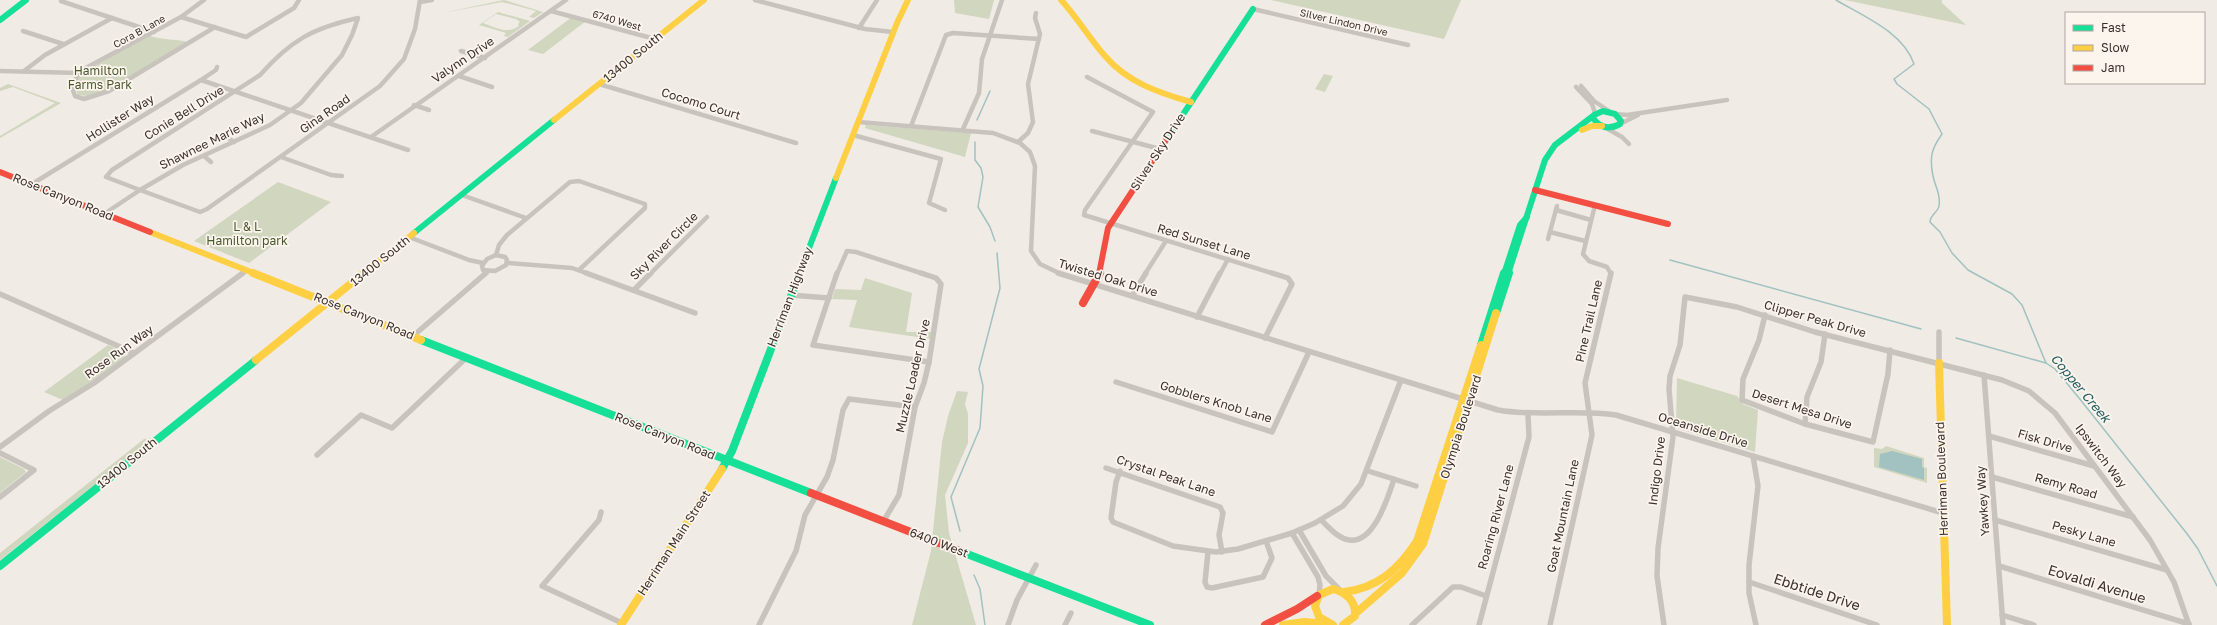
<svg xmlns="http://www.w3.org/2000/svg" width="2217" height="625" font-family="'Golos Text',sans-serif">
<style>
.green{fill:#d1d6bf;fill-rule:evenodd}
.water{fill:#a1c2c1}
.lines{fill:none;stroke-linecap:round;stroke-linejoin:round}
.stream{stroke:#a1c2c1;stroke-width:1.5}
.street-far1{stroke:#c9c3be;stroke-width:4.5}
.street{stroke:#c9c3be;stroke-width:5.5}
.fast-far1{stroke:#16e098;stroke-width:6}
.fast{stroke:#16e098;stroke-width:8}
.slow-far1{stroke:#ffcf43;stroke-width:6}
.slow{stroke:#ffcf43;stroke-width:8}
.jam-far1{stroke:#f24e42;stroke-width:6}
.jam{stroke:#f24e42;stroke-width:8}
.labels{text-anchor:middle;stroke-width:3.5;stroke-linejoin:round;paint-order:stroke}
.far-street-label{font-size:10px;fill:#3b302b;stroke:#fbf5ee}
.street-label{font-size:12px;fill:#3b302b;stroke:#fbf5ee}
.park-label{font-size:12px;fill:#4a5a2e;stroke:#fbf5ee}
.water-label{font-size:13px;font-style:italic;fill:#1f5a5e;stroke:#fbf5ee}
.near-street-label{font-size:14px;fill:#3b302b;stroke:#fbf5ee}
</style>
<rect width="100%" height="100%" fill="#f0ebe5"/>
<g class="green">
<polygon points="504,0 543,12 534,18 529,17 536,11 502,2 442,13"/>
<polygon points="954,0 994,0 989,19 955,13"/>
<polygon points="1271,0 1461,0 1444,39"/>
<polygon points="1845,0 1942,0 1942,3 1966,25"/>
<path d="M498,12L530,21L508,37L504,36L506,33L479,25ZM496,14L516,19L520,22L518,24L519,26C506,35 495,27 483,23Z"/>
<polygon points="572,17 586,21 543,54 528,50"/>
<path d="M150,36C163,40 175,39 188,42L102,93L88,96L78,95C76,91 74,87 75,83C79,70 136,44 150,36Z"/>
<polygon points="1324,74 1333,76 1325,92 1315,89"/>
<polygon points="8,84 61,103 0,138 0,136 55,103 13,87 0,91 0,88"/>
<polygon points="866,125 971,133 965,157 865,128"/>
<polygon points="278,182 331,202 249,263 194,241"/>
<polygon points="865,278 912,293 906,332 932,332 931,339 849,327 857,300 832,299 835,289 861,290"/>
<polygon points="108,345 126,353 124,358 87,385 63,400 44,392"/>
<polygon points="1677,378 1737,396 1743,404 1758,410 1755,452 1679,429 1676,424"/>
<polygon points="957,391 968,392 965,404 968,414 968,443 945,495 949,533 976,625 912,625 931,551 942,442 948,416"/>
<polygon points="152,438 142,447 0,560 0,553 144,439"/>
<polygon points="1886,446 1924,458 1924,467 1927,468 1927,483 1874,467 1874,448 1882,449"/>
<polygon points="0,457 24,469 26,472 0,493"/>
</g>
<polygon class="water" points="1892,451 1922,459 1922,467 1924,468 1924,480 1879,467 1880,454"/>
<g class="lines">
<g class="stream">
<path d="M1836,0C1863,16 1903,32 1914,64L1894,79L1897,84L1929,109L1942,134C1932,148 1929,157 1933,176C1935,187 1941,193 1939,206C1938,212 1930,215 1930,222L1940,232L1952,253L1968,270L2012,294L2022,305L2046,363L2055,369L2079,398L2188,535L2198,549L2217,586"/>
<polyline points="977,120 990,91"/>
<polyline points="975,142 975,160 981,168 983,177 978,207 990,227 995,241"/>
<polyline points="1670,260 1921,329"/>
<polyline points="1956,338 2046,363"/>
<polyline points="960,531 951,497 980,428 983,386 979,369 1000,288 997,253"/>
<polyline points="974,575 980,589 985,625"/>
</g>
<g class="street-far1">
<polyline points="204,0 181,17 82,70 71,85 75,96 84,99 109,91 215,27"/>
<polyline points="755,0 865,29 893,32"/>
<polyline points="61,1 154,32"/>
<polyline points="420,2 432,0"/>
<polyline points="1253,9 1408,45"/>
<polyline points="551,11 655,39"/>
<polyline points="181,17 246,37 294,8 299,0"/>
<path d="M358,18L352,35L342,55L301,103L270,125L183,165L140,190L106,177L112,170L260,75C291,40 313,28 358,18Z"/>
<polyline points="859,28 877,0"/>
<polyline points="23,31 63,44"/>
<polyline points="461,51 485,58"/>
<polyline points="0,71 79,73"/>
<polyline points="24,71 45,55 112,18"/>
<polyline points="459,76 492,87"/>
<polyline points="1087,77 1153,112 1085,210 1084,215 1275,274"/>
<polyline points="201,80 408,150"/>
<polyline points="599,84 796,143"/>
<polyline points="1581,86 1594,101 1609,111"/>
<polyline points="1576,87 1592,104 1595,113"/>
<polyline points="414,105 429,110"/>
<polyline points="1615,114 1627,115 1727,100"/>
<polyline points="858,122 993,133 1020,143 1030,152 1035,166 1031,251 1040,264 1061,274"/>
<polyline points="1620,124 1638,115"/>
<polyline points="911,126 946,35 953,33 1039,39"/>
<polyline points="1606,128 1622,137 1629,144"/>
<polyline points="963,129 979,93 982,59 1002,0"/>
<polyline points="1092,131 1160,149"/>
<polyline points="853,135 941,159 929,203 945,210"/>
<polyline points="227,137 234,142"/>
<polyline points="371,137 566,0"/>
<polyline points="1018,142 1028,133 1033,122 1028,84 1040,34 1035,18 1036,13"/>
<polyline points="204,156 211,162"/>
<polyline points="281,157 331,175 342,176"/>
<polyline points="32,184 201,80 216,70 217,67"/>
<polyline points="140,190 200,212 207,209 380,86 404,59 415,29 420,0"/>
<polyline points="462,195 526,218"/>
<polyline points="1595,205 1583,254 1589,261 1607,267 1611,274"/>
<polyline points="1556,210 1591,220"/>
<polyline points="104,214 140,190"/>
<polyline points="1550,232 1585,241"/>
<polyline points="409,237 469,260 483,263"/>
<polyline points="1548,239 1557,206"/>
<polyline points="496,255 499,245 507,235 570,182 579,181 645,204 645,208 579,270"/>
<polygon points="496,255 505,257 507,260 506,265 495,271 483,270 482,266 487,259"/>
<polyline points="507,263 572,268 589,274"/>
<polyline points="241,274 247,270"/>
<polyline points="484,274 487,272"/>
<polyline points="650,274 707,217"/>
<polyline points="837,274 847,251 856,252 924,274"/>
<polyline points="1145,274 1166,241"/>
<polyline points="1220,274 1228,259"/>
</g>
<g class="street">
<polyline points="586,273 695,313"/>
<polyline points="837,273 813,345 929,362"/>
<polyline points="921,273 936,278 941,284 929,362"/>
<path d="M1058,273L1498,410C1537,417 1577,409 1616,415L1943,513"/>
<polyline points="634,290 651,273"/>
<polyline points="0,294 134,353"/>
<polyline points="790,295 829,298"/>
<polyline points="1132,296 1146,273"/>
<polyline points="1765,315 1759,340 1743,379 1742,400 1805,424 1873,442 1888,374 1890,350"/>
<polyline points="1197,317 1220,273"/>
<polyline points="1939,332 1939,363"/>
<polyline points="413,336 486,273"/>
<polyline points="1265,338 1292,284 1288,278 1272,273"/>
<polyline points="1984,375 2003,625"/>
<polyline points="1116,382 1272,432 1309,352"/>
<polyline points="1805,424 1807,397 1821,362 1825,334"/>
<polyline points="1989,436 2094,466"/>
<polyline points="0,447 49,411 94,383 243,273"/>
<polyline points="0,453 34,470 0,497"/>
<polyline points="317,455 361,415 392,428 467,357"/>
<polyline points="1753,456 1758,486 1749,565 1749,593 1756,625"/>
<polyline points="1106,468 1220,507 1223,513 1219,535 1222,552"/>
<polyline points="1120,471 1116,482 1111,518 1113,522 1173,546 1216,552 1238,549 1292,533 1315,523 1343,506 1361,484 1401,380"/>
<polyline points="1368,471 1416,486"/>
<polyline points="1992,477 2133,517"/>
<polyline points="601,512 599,520 542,586 622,623"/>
<path d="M1321,520C1329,527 1337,538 1349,540C1374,544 1388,497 1394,479"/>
<polyline points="1995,520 2167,570"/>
<polyline points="883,522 899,495 915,407 924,383 929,362"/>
<polyline points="1299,530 1326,576 1340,590"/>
<polyline points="1292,533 1318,577 1320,585 1319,595"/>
<polyline points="1208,552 1205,582 1207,587 1212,588 1263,577 1272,558 1266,541"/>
<polyline points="1999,566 2189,624"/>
<polyline points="1749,582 1877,625"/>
<polyline points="2002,615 2034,625"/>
<polyline points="759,625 796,551 805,515 827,477 833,460 843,410 849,399 915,407"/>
<polyline points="1008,625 1017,600 1036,565"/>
<polyline points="1065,625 1071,613"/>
<polyline points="1412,625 1453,587 1461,587 1486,596"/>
<polyline points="1479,625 1529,437 1528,414"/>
<polyline points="1550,625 1592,435 1585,383 1611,273"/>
<polyline points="1664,625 1657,576 1658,548 1673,437 1669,389 1670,376 1680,345 1685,297 1737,307 1815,332 2002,380 2029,391 2055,413 2150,540 2174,582 2189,625"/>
</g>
<g class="fast-far1">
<polyline points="0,20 26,0"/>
<path d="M1603,111L1615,114L1621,121L1620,124C1609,130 1600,128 1593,118L1594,115Z"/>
<polyline points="1166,140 1253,9"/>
<polyline points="414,233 554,120"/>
<polyline points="799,274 836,178"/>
<polyline points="1504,274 1520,225 1527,217"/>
<polyline points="1508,274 1545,160 1555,145 1593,116"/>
</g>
<g class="fast">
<polyline points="1496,313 1509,273"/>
<polyline points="421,340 811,493"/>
<polyline points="1481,345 1504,273"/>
<polyline points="722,469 732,451 800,273"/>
<polyline points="962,552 1150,625"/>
<polyline points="0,566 256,360"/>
</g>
<g class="slow-far1">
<path d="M1061,0C1077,17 1089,38 1105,56C1127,82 1159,93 1191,102"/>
<polyline points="554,120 704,0"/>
<polyline points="1582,130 1592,126 1602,126"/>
<polyline points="836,178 897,23 908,0"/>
<polyline points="150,232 256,274"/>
<polyline points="363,274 414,233"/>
</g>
<g class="slow">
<polyline points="253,273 421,340"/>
<polyline points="256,360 364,273"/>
<polyline points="1939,363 1947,625"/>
<path d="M1344,592C1378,588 1399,569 1417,541L1481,345"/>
<polyline points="1356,613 1402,573 1423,544 1496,313"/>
<polyline points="621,625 722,469"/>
<polyline points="1283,625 1304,622 1326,624"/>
<path d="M1333,625L1319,617L1315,606L1319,595L1333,589C1347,593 1356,601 1355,616L1343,625"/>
</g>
<g class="jam-far1">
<polyline points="0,172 150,232"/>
<polyline points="1535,190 1668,224"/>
<polyline points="1099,274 1108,228 1166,140"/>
</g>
<g class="jam">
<polyline points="1083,303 1100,273"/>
<polyline points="811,493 962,552"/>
<polyline points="1265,625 1297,609 1317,596"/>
</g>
</g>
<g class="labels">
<g class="far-street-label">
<text transform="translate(617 20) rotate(16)" y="4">6740 West</text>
<text transform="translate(1344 22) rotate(13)" y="4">Silver Lindon Drive</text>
<text transform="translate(139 31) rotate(-29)" y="4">Cora B Lane</text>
</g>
<g class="street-label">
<text transform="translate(633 57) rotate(-39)" y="4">13400 South</text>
<text transform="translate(463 60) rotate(-34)" y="4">Valynn Drive</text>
<text transform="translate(701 104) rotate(17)" y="4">Cocomo Court</text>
<text transform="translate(184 113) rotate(-32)" y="4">Conie Bell Drive</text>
<text transform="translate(325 114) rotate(-35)" y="4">Gina Road</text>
<text transform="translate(120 118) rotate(-32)" y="4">Hollister Way</text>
<text transform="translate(212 141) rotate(-26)" y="4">Shawnee Marie Way</text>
<text transform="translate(1158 152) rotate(-57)" y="4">Silver Sky Drive</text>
<text transform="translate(63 197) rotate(22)" y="4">Rose Canyon Road</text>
<text transform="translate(1204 242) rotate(17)" y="4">Red Sunset Lane</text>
<text transform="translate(664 246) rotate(-45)" y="4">Sky River Circle</text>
<text transform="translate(380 261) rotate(-39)" y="4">13400 South</text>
<text transform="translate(1108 278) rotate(17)" y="4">Twisted Oak Drive</text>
<text transform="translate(790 297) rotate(-69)" y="4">Herriman Highway</text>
<text transform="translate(364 316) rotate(22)" y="4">Rose Canyon Road</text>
<text transform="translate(1815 319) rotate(16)" y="4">Clipper Peak Drive</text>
<text transform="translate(1589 321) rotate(-77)" y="4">Pine Trail Lane</text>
<text transform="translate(119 352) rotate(-36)" y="4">Rose Run Way</text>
<text transform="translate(913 376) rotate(-77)" y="4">Muzzle Loader Drive</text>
<text transform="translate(1216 402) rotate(17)" y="4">Gobblers Knob Lane</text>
<text transform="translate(1802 409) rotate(18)" y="4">Desert Mesa Drive</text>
<text transform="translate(1461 427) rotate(-72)" y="4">Olympia Boulevard</text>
<text transform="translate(1703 430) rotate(17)" y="4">Oceanside Drive</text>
<text transform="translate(665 436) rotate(22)" y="4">Rose Canyon Road</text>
<text transform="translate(2045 441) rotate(16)" y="4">Fisk Drive</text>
<text transform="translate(2101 456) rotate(53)" y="4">Ipswitch Way</text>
<text transform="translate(127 463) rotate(-39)" y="4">13400 South</text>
<text transform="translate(1657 471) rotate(-83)" y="4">Indigo Drive</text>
<text transform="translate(1166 476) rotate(19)" y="4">Crystal Peak Lane</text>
<text transform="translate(1942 479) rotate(-92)" y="4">Herriman Boulevard</text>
<text transform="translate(2066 486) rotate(16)" y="4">Remy Road</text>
<text transform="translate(1983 501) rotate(-94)" y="4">Yawkey Way</text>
<text transform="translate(1563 516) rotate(-78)" y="4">Goat Mountain Lane</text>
<text transform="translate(1496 517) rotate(-75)" y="4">Roaring River Lane</text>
<text transform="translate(2084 534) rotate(16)" y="4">Pesky Lane</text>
<text transform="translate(674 543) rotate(-57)" y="4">Herriman Main Street</text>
<text transform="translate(939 543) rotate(21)" y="4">6400 West</text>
</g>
<g class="park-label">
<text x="100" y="75">Hamilton<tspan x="100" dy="14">Farms Park</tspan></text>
<text x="247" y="231">L &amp; L<tspan x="247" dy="14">Hamilton park</tspan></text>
</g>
<g class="water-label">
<text transform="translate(2081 388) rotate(50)" y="5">Copper Creek</text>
</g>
<g class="near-street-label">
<text transform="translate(2097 584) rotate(17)" y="5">Eovaldi Avenue</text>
<text transform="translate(1817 592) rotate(18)" y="5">Ebbtide Drive</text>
</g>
</g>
<rect x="2065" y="12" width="140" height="72" fill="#fbf5ee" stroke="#aea6a0"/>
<rect x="2073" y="25" width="20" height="6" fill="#16e098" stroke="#aea6a0"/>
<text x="2101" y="32" font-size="12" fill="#3b302b">Fast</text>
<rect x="2073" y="45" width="20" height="6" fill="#ffcf43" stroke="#aea6a0"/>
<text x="2101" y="52" font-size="12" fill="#3b302b">Slow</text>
<rect x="2073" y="65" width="20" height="6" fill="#f24e42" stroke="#aea6a0"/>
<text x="2101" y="72" font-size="12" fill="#3b302b">Jam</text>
</svg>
